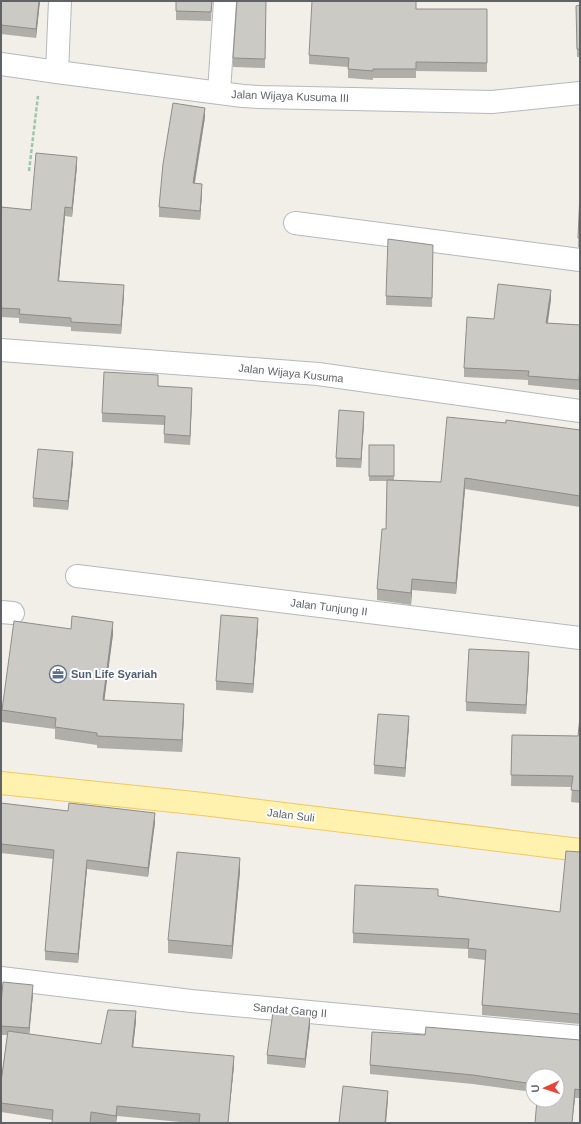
<svg xmlns="http://www.w3.org/2000/svg" width="581" height="1124" font-family="Helvetica,sans-serif">
<style>
.lines{fill:none;stroke-linecap:round;stroke-linejoin:round}
.minor-casing{stroke:#b5b8bc;stroke-width:24}
.major-casing{stroke:#f2c960;stroke-width:24}
.path{stroke:#9cc7a9;stroke-width:2.5;stroke-dasharray:4 2;stroke-linecap:butt}
.minor{stroke:#fff;stroke-width:22}
.major{stroke:#fff2af;stroke-width:22}
.wall{fill:#afaea9}
.shaded-wall{fill:#8f8d8a}
.building{fill:#cccac5;stroke:#8f8d8a}
.labels{text-anchor:middle;stroke-width:4;stroke-linejoin:round;paint-order:stroke}
.street-label{font-size:11px;fill:#5f6368;stroke:#fff}
.service-label{font-size:11px;font-weight:bold;fill:#4e5e75;stroke:#fff;text-anchor:start}
</style>
<rect width="100%" height="100%" fill="#f1efe8"/>
<g class="lines">
<g class="minor-casing">
<g id="minor">
<polyline points="1,64 57,72 243,96 260,97 492,102 580,93"/>
<polyline points="57,72 60,1"/>
<polyline points="219,92 225,1"/>
<polyline points="295,223 580,260"/>
<polyline points="1,350 318,374 580,411"/>
<polyline points="77,576 580,638"/>
<polyline points="1,612 13,613"/>
<polyline points="1,978 191,1001 580,1037"/>
</g>
</g>
<g class="major-casing">
<polyline id="major" points="1,783 203,804 580,850"/>
</g>
<polyline class="path" points="29,171 38,96"/>
<use href="#minor" class="minor"/>
<use href="#major" class="major"/>
</g>
<g class="wall">
<polygon points="1,1 40,1 36,38 1,34"/>
<polygon points="176,1 212,1 211,21 176,20"/>
<polygon points="266,1 265,68 233,67 233,58"/>
<polygon points="580,5 580,57 577,57 576,6"/>
<polygon points="416,9 487,9 487,72 416,71 416,78 373,78 373,80 348,78 348,67 309,64 309,55"/>
<polygon points="205,117 195,183 202,193 200,220 159,217 159,207"/>
<polygon points="77,166 72,217 65,216 59,281 124,295 121,334 71,331 71,327 19,323 19,318 1,317 1,207 31,210"/>
<polygon points="580,194 580,248 578,247"/>
<polygon points="433,254 432,307 386,305 386,296"/>
<polygon points="551,299 548,323 580,325 580,373 579,390 528,385 528,380 464,377 464,368 494,319"/>
<polygon points="158,386 192,397 190,445 164,443 164,425 102,422 102,413"/>
<polygon points="364,421 361,468 336,467 336,458"/>
<polygon points="580,430 580,507 465,489 456,594 412,590 411,605 377,600 377,589 386,529 387,481 369,481 369,445 394,445 394,480 441,482"/>
<polygon points="73,461 68,510 33,507 33,498"/>
<polygon points="258,627 253,693 216,690 216,681"/>
<polygon points="71,629 113,634 104,700 184,715 182,752 97,748 97,745 55,739 55,729 2,722 2,710"/>
<polygon points="529,661 526,714 466,711 466,702"/>
<polygon points="580,717 580,803 571,802 572,787 511,786 512,735 578,736"/>
<polygon points="409,725 405,777 374,774 374,765"/>
<polygon points="1,803 155,822 148,877 87,869 78,963 45,960 45,951 53,859 1,853"/>
<polygon points="578,852 580,852 580,1024 482,1015 482,1005 485,960 468,958 468,949 353,943 353,933 438,897 560,912"/>
<polygon points="240,871 232,959 168,953 168,940"/>
<polygon points="33,994 29,1034 101,1044 136,1021 133,1047 234,1066 228,1123 191,1123 117,1116 116,1123 98,1123 91,1122 52,1120 1,1112 1,1082 7,1035 1,1035 1,1004"/>
<polygon points="310,1026 305,1068 267,1064 267,1055"/>
<polygon points="425,1035 580,1040 580,1098 575,1098 572,1123 535,1123 557,1100 533,1076 533,1092 473,1084 370,1074 370,1065"/>
</g>
<g class="shaded-wall">
<polygon points="39,1 40,1 36,38 36,29"/>
<polygon points="205,108 205,117 193,192 193,183"/>
<polygon points="77,157 77,166 72,217 72,208"/>
<polygon points="202,184 202,193 200,220 200,211"/>
<polygon points="65,207 65,216 58,290 58,281"/>
<polygon points="124,285 124,295 121,334 121,325"/>
<polygon points="551,290 551,299 546,332 546,323"/>
<polygon points="580,364 580,373 579,390 579,380"/>
<polygon points="192,388 192,397 190,445 190,436"/>
<polygon points="364,412 364,421 361,468 361,459"/>
<polygon points="73,452 73,461 68,510 68,501"/>
<polygon points="465,478 465,489 456,594 456,583"/>
<polygon points="412,579 412,590 411,605 411,593"/>
<polygon points="258,618 258,627 253,693 253,684"/>
<polygon points="113,622 113,634 103,711 103,700"/>
<polygon points="529,652 529,661 526,714 526,705"/>
<polygon points="184,704 184,715 182,752 182,740"/>
<polygon points="409,716 409,725 405,777 405,768"/>
<polygon points="155,813 155,822 148,877 148,868"/>
<polygon points="240,858 240,871 232,959 232,946"/>
<polygon points="87,860 87,869 78,963 78,954"/>
<polygon points="33,985 33,994 29,1037 29,1028"/>
<polygon points="136,1011 136,1021 132,1056 132,1047"/>
<polygon points="310,1017 310,1026 305,1068 305,1059"/>
<polygon points="234,1056 234,1066 228,1123"/>
<polygon points="575,1089 575,1098 572,1123"/>
<polygon points="388,1091 388,1100 386,1123 385,1123"/>
<polygon points="117,1106 117,1116 116,1123 116,1116"/>
</g>
<g class="building">
<polygon points="1,1 39,1 36,29 1,25"/>
<polygon points="176,1 212,1 211,12 176,11"/>
<polygon points="237,1 266,1 265,59 233,58"/>
<polygon points="312,1 416,1 416,9 487,9 487,63 416,62 416,69 373,69 373,71 348,69 349,58 309,55"/>
<polygon points="580,5 580,49 577,49 576,6"/>
<polygon points="173,103 205,108 193,183 202,184 200,211 159,207 163,164"/>
<polygon points="36,153 77,157 72,208 65,207 58,281 124,285 121,325 71,322 71,318 19,314 20,309 1,308 1,207 31,210"/>
<polygon points="580,194 580,239 578,238"/>
<polygon points="388,239 433,245 432,298 386,296"/>
<polygon points="498,284 551,290 546,323 580,325 580,364 579,380 528,376 529,371 464,368 467,317 494,319"/>
<polygon points="104,372 158,375 158,386 192,388 190,436 164,434 165,416 102,413"/>
<polygon points="339,410 364,412 361,459 336,458"/>
<polygon points="447,417 506,423 506,420 580,430 580,496 465,478 456,583 412,579 411,593 377,589 382,529 386,529 387,480 441,482"/>
<rect x="369" y="445" width="25" height="31"/>
<polygon points="38,449 73,452 68,501 33,498"/>
<polygon points="221,615 258,618 253,684 216,681"/>
<polygon points="72,616 113,622 103,700 184,704 182,740 97,736 97,733 55,727 56,718 2,710 14,621 71,629"/>
<polygon points="469,649 529,652 526,705 466,702"/>
<polygon points="378,714 409,716 405,768 374,765"/>
<polygon points="580,717 580,791 571,790 573,776 511,775 512,735 578,736"/>
<polygon points="1,803 68,811 69,803 155,813 148,868 87,860 78,954 45,951 54,850 1,844"/>
<polygon points="566,851 580,852 580,1014 482,1005 486,950 468,948 469,939 353,933 355,885 438,889 438,896 560,912"/>
<polygon points="177,852 240,858 232,946 168,940"/>
<polygon points="3,982 33,985 29,1028 1,1026 1,1004"/>
<polygon points="108,1010 136,1011 132,1047 234,1056 228,1123 199,1123 200,1114 117,1106 116,1116 91,1112 90,1123 52,1123 53,1110 1,1103 1,1082 8,1031 101,1044"/>
<polygon points="273,1012 310,1017 305,1059 267,1055"/>
<polygon points="426,1027 580,1040 580,1090 575,1089 572,1123 535,1123 537,1100 557,1100 557,1076 533,1076 533,1084 473,1075 370,1065 372,1032 425,1035"/>
<polygon points="343,1086 388,1091 385,1123 339,1123"/>
</g>
<defs>
<g id="office-ring" transform="scale(0.9)"><circle r="9.5" fill="#fff" stroke="#5c6f8a" stroke-width="1.5"/><path d="M-6-3h4V-5.5h4V-3h4V5H-6ZM-1-4.5V-3h2v-1.5ZM-6 0V1H6V0Z" fill="#5c6f8a"/></g>
</defs>
<g fill-rule="evenodd">
<use href="#office-ring" x="58" y="674"/>
</g>
<g class="labels">
<g class="street-label">
<text transform="translate(290 96) rotate(2)" y="4">Jalan Wijaya Kusuma III</text>
<text transform="translate(291 373) rotate(6)" y="4">Jalan Wijaya Kusuma</text>
<text transform="translate(329 607) rotate(7)" y="4">Jalan Tunjung II</text>
<text transform="translate(291 815) rotate(7)" y="4">Jalan Suli</text>
<text transform="translate(290 1010) rotate(5)" y="4">Sandat Gang II</text>
</g>
<g class="service-label">
<text x="71" y="678">Sun Life Syariah</text>
</g>
</g>
<rect width="581" height="1124" fill="none" stroke="#5f6368" stroke-width="4"/>
<g transform="translate(545 1088) rotate(267)"><circle r="19" fill="#ffffff" stroke="#bfc1c3"/>
<path d="M0-3L7 15L0 10L-7 15Z" fill="#ea4335"/>
<text y="-6" font-size="11" font-weight="bold" text-anchor="middle" fill="#5f6368">U</text>
</g>
</svg>
